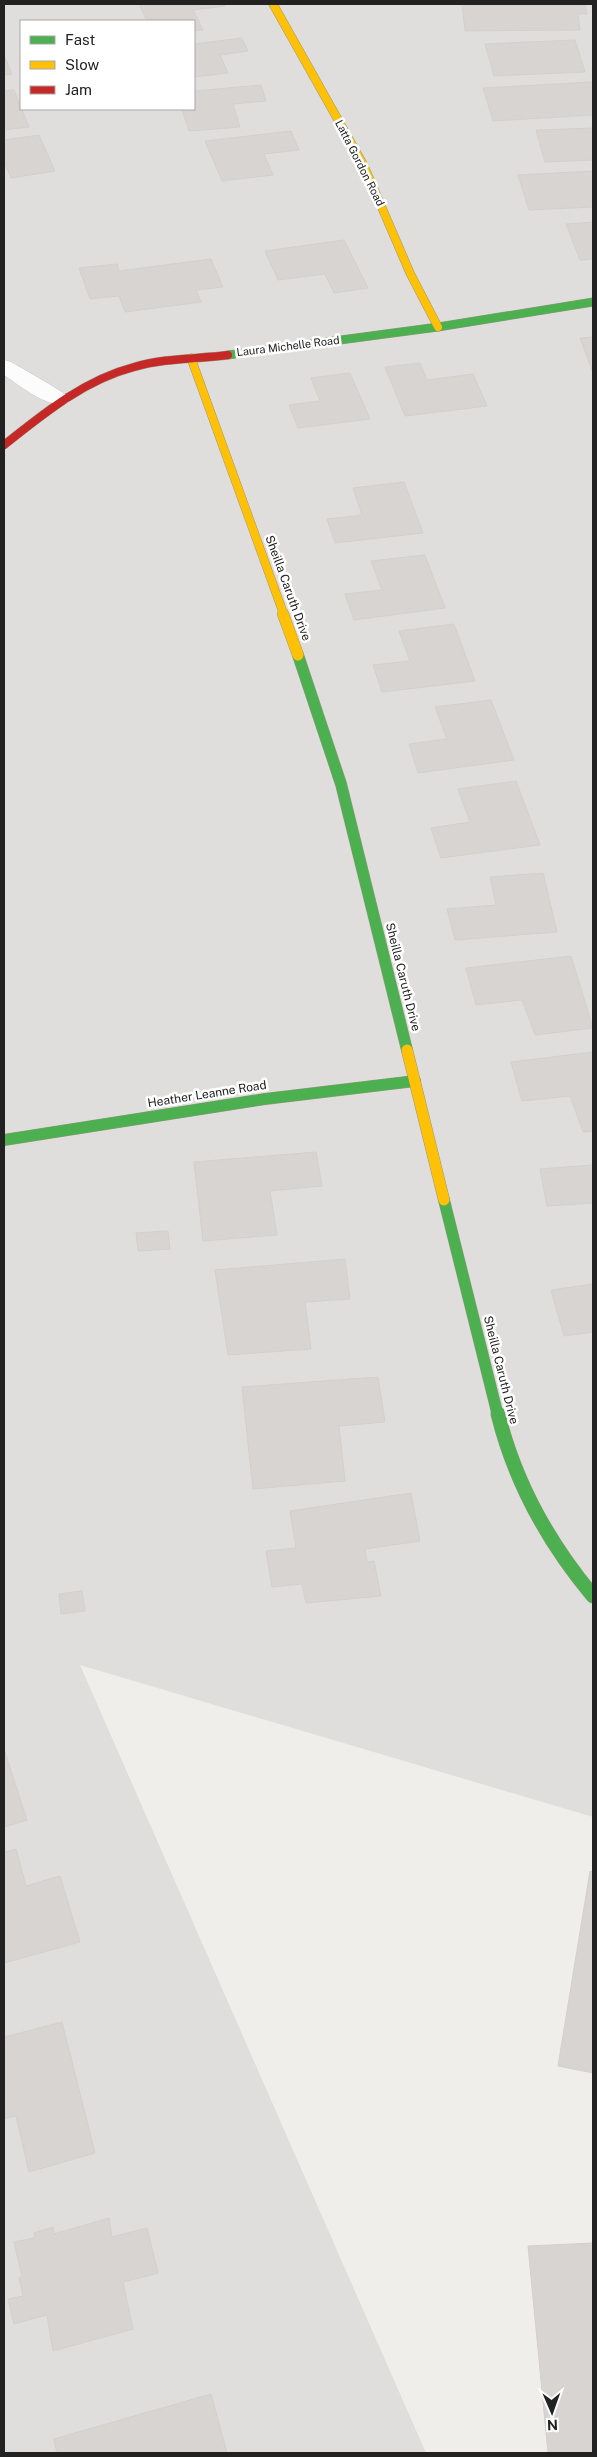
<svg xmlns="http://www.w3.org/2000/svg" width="597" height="2457" font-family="'Public Sans',sans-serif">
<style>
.residential{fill:#dfdedc;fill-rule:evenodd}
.building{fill:#d7d4d2;stroke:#d3d0cc}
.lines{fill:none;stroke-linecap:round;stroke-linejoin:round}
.street-casing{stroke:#c9c8c7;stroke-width:1}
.fast-far2-casing{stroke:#999a82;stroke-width:9}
.fast-far1-casing{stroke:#999a82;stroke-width:12}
.fast-casing{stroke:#999a82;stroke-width:15}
.slow-far1-casing{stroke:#999a82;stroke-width:9}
.slow-casing{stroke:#999a82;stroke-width:12}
.jam-casing{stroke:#999a82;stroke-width:9}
.street{fill:#fdfcfc;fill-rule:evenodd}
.fast-far2{stroke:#4caf50;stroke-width:8}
.fast-far1{stroke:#4caf50;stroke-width:11}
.fast{stroke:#4caf50;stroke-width:14}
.slow-far1{stroke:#ffc107;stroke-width:8}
.slow{stroke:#ffc107;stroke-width:11}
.jam{stroke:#c62828;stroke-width:8}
.labels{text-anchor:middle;stroke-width:5;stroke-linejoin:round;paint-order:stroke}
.far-street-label{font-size:11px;fill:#222;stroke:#fff}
.street-label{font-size:12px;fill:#222;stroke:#fff}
</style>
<rect width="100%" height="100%" fill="#f0eeeb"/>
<path class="residential" d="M4,4H593V1817L80,1665L426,2453H4ZM21,21H194V109H21Z"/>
<g class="building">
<polygon points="139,4 224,4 225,6 193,10 203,30 194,31 194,21 147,21"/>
<polygon points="462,4 585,4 587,14 578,14 580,30 465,31"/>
<polygon points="242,38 248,51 220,55 228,73 194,77 194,44"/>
<polygon points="575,40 585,72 494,76 485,44"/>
<polygon points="4,55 12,74 4,75"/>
<polygon points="593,82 593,115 493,121 483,88"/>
<polygon points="261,85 266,101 233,104 240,127 189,131 182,109 194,109 194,91"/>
<polygon points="14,90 29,127 4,130 4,91"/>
<polygon points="593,128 593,160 545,162 536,130"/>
<polygon points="291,131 299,150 264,154 273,175 222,181 205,141"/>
<polygon points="39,135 55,171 11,178 4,161 4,140"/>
<polygon points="593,171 593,207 529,210 518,175"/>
<polygon points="593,222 593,259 580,260 566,224"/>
<polygon points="344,240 368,288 334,293 325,274 278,280 265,251"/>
<polygon points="211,259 223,287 196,290 201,302 125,312 119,296 90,299 79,268 117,264 119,271"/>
<polygon points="593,337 593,373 580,338"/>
<polygon points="420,363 427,380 473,374 487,406 405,416 385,367"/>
<polygon points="350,373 370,419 298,428 289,405 320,401 311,378"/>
<polygon points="404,482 423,533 335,543 327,519 362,515 353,488"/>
<polygon points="425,555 445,608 354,620 345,594 382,590 371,561"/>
<polygon points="454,624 475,681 382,692 373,665 410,661 399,631"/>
<polygon points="491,700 514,760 418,773 409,744 447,739 435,707"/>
<polygon points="516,781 540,845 441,858 431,828 470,822 458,789"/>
<polygon points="543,873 557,932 455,940 447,909 496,905 490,877"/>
<polygon points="571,956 593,1028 535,1035 522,1000 476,1005 466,968"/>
<polygon points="593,1052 593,1131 583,1132 570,1096 522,1101 511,1062"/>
<polygon points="316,1152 322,1186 270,1191 277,1235 203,1241 194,1162"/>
<polygon points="593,1165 593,1203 547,1206 540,1169"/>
<polygon points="168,1231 170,1249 138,1251 136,1233"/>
<polygon points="345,1259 350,1299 305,1302 311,1349 228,1355 215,1270"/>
<polygon points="593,1284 593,1332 564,1336 551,1290"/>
<polygon points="378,1377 385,1422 339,1426 345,1481 253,1489 242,1387"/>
<polygon points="411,1493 420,1541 365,1549 367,1562 374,1561 381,1596 306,1603 302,1584 272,1587 266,1551 296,1548 290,1511"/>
<polygon points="82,1591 85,1611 61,1614 59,1594"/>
<polygon points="4,1749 27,1820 4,1827"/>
<polygon points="16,1849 26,1886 60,1876 80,1942 4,1963 4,1852"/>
<polygon points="590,1871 593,1872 593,2073 558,2066"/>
<polygon points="62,2022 95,2153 29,2172 16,2116 4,2119 4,2037"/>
<polygon points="109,2218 112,2237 147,2228 158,2273 123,2282 133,2329 53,2351 47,2315 14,2324 8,2299 23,2296 19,2278 22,2276 14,2242 35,2238 34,2233 53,2227 54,2234"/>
<polygon points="593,2243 593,2453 548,2453 528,2246"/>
<polygon points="211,2394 227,2453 57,2453 54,2439"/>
</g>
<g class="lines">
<g class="street-casing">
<path id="street" d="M4,360L11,362C21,368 68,394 71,399L68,403C47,409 21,386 4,375Z"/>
</g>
<g class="fast-far2-casing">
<polyline id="fast-far2" points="228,355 438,327 593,302"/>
</g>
<g class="fast-far1-casing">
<g id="fast-far1">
<polyline points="298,655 341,784 407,1050"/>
<polyline points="4,1140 265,1099 415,1081"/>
<polyline points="444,1200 498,1416"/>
</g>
</g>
<g class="fast-casing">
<path id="fast" d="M498,1414C515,1483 548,1542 593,1596"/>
</g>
<g class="slow-far1-casing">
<g id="slow-far1">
<polyline points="273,4 364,166 410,273 438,327"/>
<polyline points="191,358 284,615"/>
</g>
</g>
<g class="slow-casing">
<g id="slow">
<polyline points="283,614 298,655"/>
<polyline points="407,1050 444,1200"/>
</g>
</g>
<g class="jam-casing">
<path id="jam" d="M4,445C43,414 84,380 134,367C164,358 197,359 228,355"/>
</g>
<use href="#street" class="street"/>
<use href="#fast-far2" class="fast-far2"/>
<use href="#fast-far1" class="fast-far1"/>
<use href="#fast" class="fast"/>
<use href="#slow-far1" class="slow-far1"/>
<use href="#slow" class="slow"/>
<use href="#jam" class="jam"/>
</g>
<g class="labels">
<g class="far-street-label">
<text transform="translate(360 163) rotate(63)" y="4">Latta Gordon Road</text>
<text transform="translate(288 346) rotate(-7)" y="4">Laura Michelle Road</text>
</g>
<g class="street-label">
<text transform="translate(288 588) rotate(70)" y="4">Sheilla Caruth Drive</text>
<text transform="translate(403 977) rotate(76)" y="4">Sheilla Caruth Drive</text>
<text transform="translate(207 1094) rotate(-9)" y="4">Heather Leanne Road</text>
<text transform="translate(501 1370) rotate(76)" y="4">Sheilla Caruth Drive</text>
</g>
</g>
<rect width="597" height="2457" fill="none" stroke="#222222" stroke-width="10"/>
<rect x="20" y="20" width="175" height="90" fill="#ffffff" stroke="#a7a7a7"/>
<rect x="30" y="36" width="25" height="8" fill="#4caf50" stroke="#a7a7a7"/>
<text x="65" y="45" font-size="15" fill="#222222">Fast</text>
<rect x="30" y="61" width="25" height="8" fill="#ffc107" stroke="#a7a7a7"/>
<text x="65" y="70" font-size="15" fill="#222222">Slow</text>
<rect x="30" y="86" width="25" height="8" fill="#c62828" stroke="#a7a7a7"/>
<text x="65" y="95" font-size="15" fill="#222222">Jam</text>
<g transform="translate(552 2412) rotate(178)" stroke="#ffffff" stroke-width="4" paint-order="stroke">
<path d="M0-4L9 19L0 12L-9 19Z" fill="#222222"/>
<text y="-8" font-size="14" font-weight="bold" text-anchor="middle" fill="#222222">N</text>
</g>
</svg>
